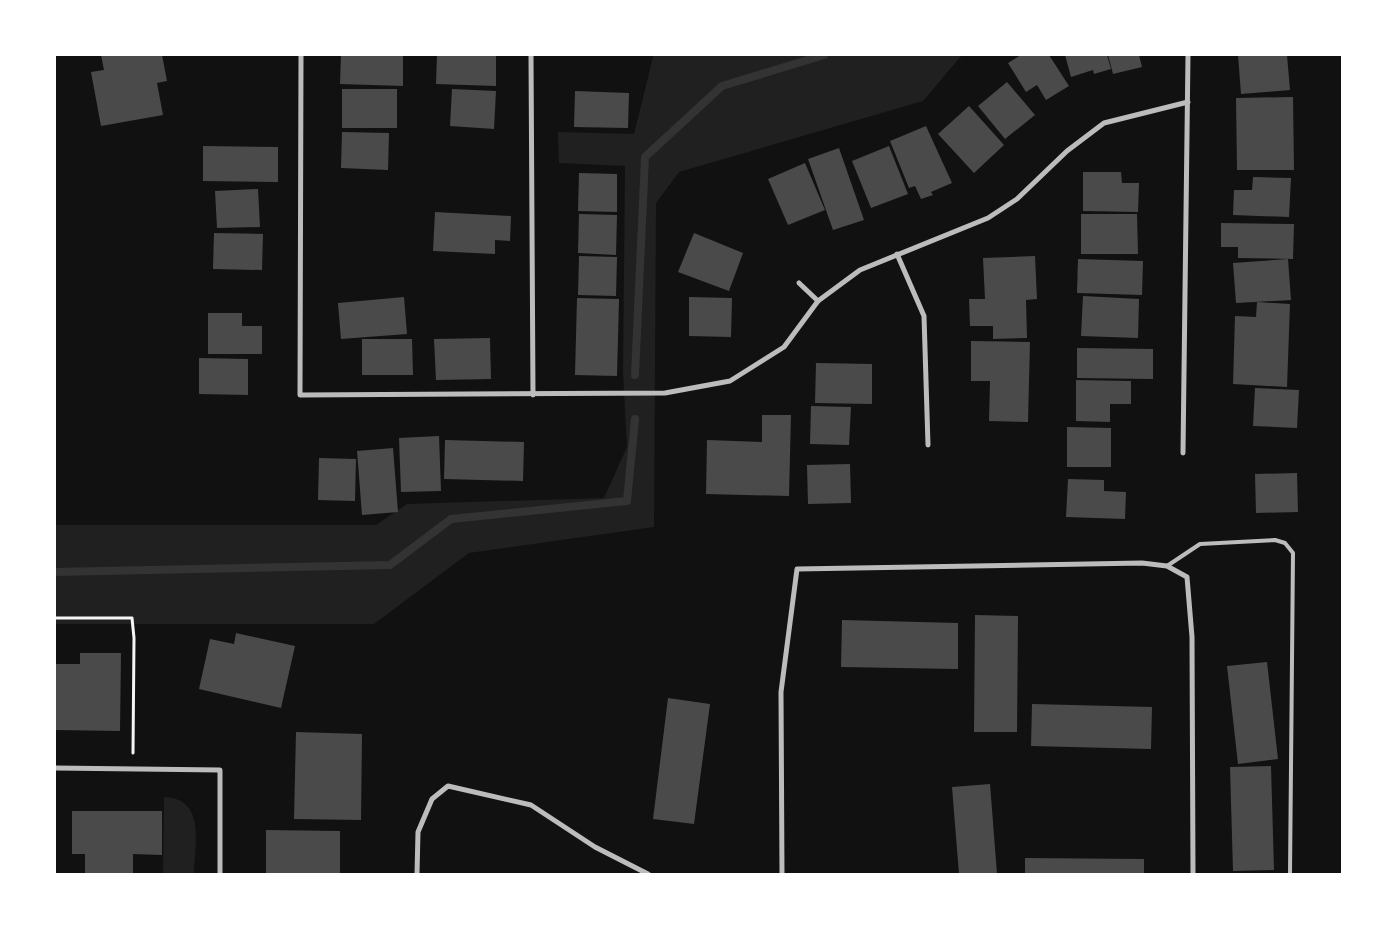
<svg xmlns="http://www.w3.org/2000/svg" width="1397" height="929" font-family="Overpass,sans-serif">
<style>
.green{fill:#202020}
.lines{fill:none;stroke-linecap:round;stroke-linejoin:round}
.stream{stroke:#333;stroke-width:8}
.building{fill:#4a4a4a}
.path{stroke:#f5f5f5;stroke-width:3}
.service{stroke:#bcbcbc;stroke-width:4}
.minor{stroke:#bcbcbc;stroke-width:5}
</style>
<rect width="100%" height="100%" fill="#111"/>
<g class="green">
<polygon points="655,55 962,55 923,101 679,172 656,203 654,527 469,553 374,624 55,624 55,525 376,525 407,504 604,498 627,447 623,373 625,166 559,163 558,132 634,134 653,57"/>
<path d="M164,797C206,799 195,843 194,874H163Z"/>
</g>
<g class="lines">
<g class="stream">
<polyline points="635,375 645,157 722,86 824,55"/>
<polyline points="55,572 390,565 451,519 627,501 635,419"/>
</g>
</g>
<g class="building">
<polygon points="101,55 162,55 167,81 157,83 163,115 101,126 91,72 104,70"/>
<polygon points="341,55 403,55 403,86 340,84"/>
<polygon points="437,55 496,55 496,86 436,84"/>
<polygon points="1021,55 1049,55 1069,86 1046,100 1037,85 1026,92 1008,63"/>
<polygon points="1065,55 1107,55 1111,69 1094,74 1093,70 1071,77"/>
<polygon points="1108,55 1139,55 1142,67 1113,74"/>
<polygon points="1238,55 1287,55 1290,90 1241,94"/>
<polygon points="1007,82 1035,115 1005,139 978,106"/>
<rect x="342" y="89" width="55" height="39"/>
<polygon points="452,89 496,91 494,129 450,126"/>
<polygon points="575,91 629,93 628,128 574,127"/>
<polygon points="1293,97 1294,170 1237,170 1236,98"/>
<polygon points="969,106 1004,145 974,173 938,134"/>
<polygon points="926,126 952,183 931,192 933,195 921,199 915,186 909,188 890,141"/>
<polygon points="342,132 389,133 388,170 341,168"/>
<polygon points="203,146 278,147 278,182 203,181"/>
<polygon points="889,146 908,194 871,208 852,161"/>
<polygon points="839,148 864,220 833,230 808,159"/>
<polygon points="805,163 825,210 788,225 768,179"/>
<polygon points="1083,172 1121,172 1122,183 1139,183 1138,212 1083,211"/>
<polygon points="579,173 617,174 617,212 578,211"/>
<polygon points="1253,177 1291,178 1289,217 1233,215 1234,190 1252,190"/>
<polygon points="258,189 260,227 217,228 215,191"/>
<polygon points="435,212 511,216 510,241 495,240 495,254 433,251"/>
<polygon points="579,214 617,215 616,255 578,253"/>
<polygon points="1081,214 1137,214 1138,254 1081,254"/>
<polygon points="1221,223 1294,224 1293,259 1238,258 1238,247 1221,247"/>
<polygon points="214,233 263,234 262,270 213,269"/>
<polygon points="694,233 743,253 729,291 678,272"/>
<polygon points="579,256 617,257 616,296 578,295"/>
<polygon points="1035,256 1037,299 1026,300 1027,338 993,339 993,326 970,326 969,299 985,299 983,258"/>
<polygon points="1078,259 1143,261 1142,295 1077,293"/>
<polygon points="1288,259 1291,300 1236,303 1233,263"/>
<polygon points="1083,296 1139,299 1138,338 1081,336"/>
<polygon points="404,297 407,334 341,339 338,303"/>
<polygon points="689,297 732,298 731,337 689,336"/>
<polygon points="577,298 619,299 617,376 575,375"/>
<polygon points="1257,302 1290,304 1287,387 1233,384 1235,316 1256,317"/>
<polygon points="208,313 242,313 242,326 262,326 262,354 208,354"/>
<polygon points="490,338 491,379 436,380 434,339"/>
<polygon points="362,339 412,339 413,375 362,375"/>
<polygon points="971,341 1030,342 1028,422 989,421 990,381 971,381"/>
<polygon points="1077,348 1153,349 1153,379 1077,378"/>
<polygon points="199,358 248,359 248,395 199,394"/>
<polygon points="816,363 872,364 872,404 815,403"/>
<polygon points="1076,380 1131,381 1131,404 1110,404 1110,422 1076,421"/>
<polygon points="1255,388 1299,390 1297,428 1253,426"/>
<polygon points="811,406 851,407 849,445 810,444"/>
<polygon points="762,415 791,415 789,496 706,494 707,440 762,442"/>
<polygon points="1067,427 1111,428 1111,467 1067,467"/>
<polygon points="439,436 441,491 401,492 399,438"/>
<polygon points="445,440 524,442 523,481 444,479"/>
<polygon points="393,448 398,512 362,515 357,451"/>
<polygon points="319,458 356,459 355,501 318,500"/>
<polygon points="850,464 851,503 808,504 807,465"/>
<polygon points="1297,473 1298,512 1256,513 1255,474"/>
<polygon points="1068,479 1104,480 1104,491 1126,492 1125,519 1066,517"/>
<polygon points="975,615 1018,616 1017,732 974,732"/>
<polygon points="842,620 958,623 958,669 841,667"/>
<polygon points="236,633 295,646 281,708 199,689 210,639 234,644"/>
<polygon points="80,653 121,653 120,731 55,730 55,664 80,664"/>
<polygon points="1267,662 1278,759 1238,764 1227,666"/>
<polygon points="668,698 710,704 694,824 653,819"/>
<polygon points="1032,704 1152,707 1151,749 1031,746"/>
<polygon points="296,732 362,734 361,820 294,819"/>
<polygon points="1271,766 1274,870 1233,871 1230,767"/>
<polygon points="990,784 997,874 959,874 952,787"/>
<polygon points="72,811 162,811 162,855 133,854 133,874 85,874 85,854 72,854"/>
<polygon points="266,830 340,831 340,874 266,874"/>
<polygon points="1025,858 1144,859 1144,874 1025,874"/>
</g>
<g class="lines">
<polyline class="path" points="55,618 132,618 134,638 133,753"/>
<polyline class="service" points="1167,566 1200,544 1275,540 1285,543 1293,553 1290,874"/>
<g class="minor">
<polyline points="301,55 300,395 665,393 730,381 784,347 818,301 860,270 988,218 1017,199 1067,151 1104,123 1188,102"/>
<polyline points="531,55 533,395"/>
<polyline points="897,254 924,316 928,445"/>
<polyline points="799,283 818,301"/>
<polyline points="1183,453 1188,55"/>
<polyline points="55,768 220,770 220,874"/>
<polyline points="417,874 418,832 432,799 448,786 531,805 595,847 648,874"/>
<polyline points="782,874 781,692 797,569 1142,563 1167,566 1187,577 1192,637 1193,874"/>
</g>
</g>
<rect width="1397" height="929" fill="none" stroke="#ffffff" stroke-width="112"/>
</svg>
